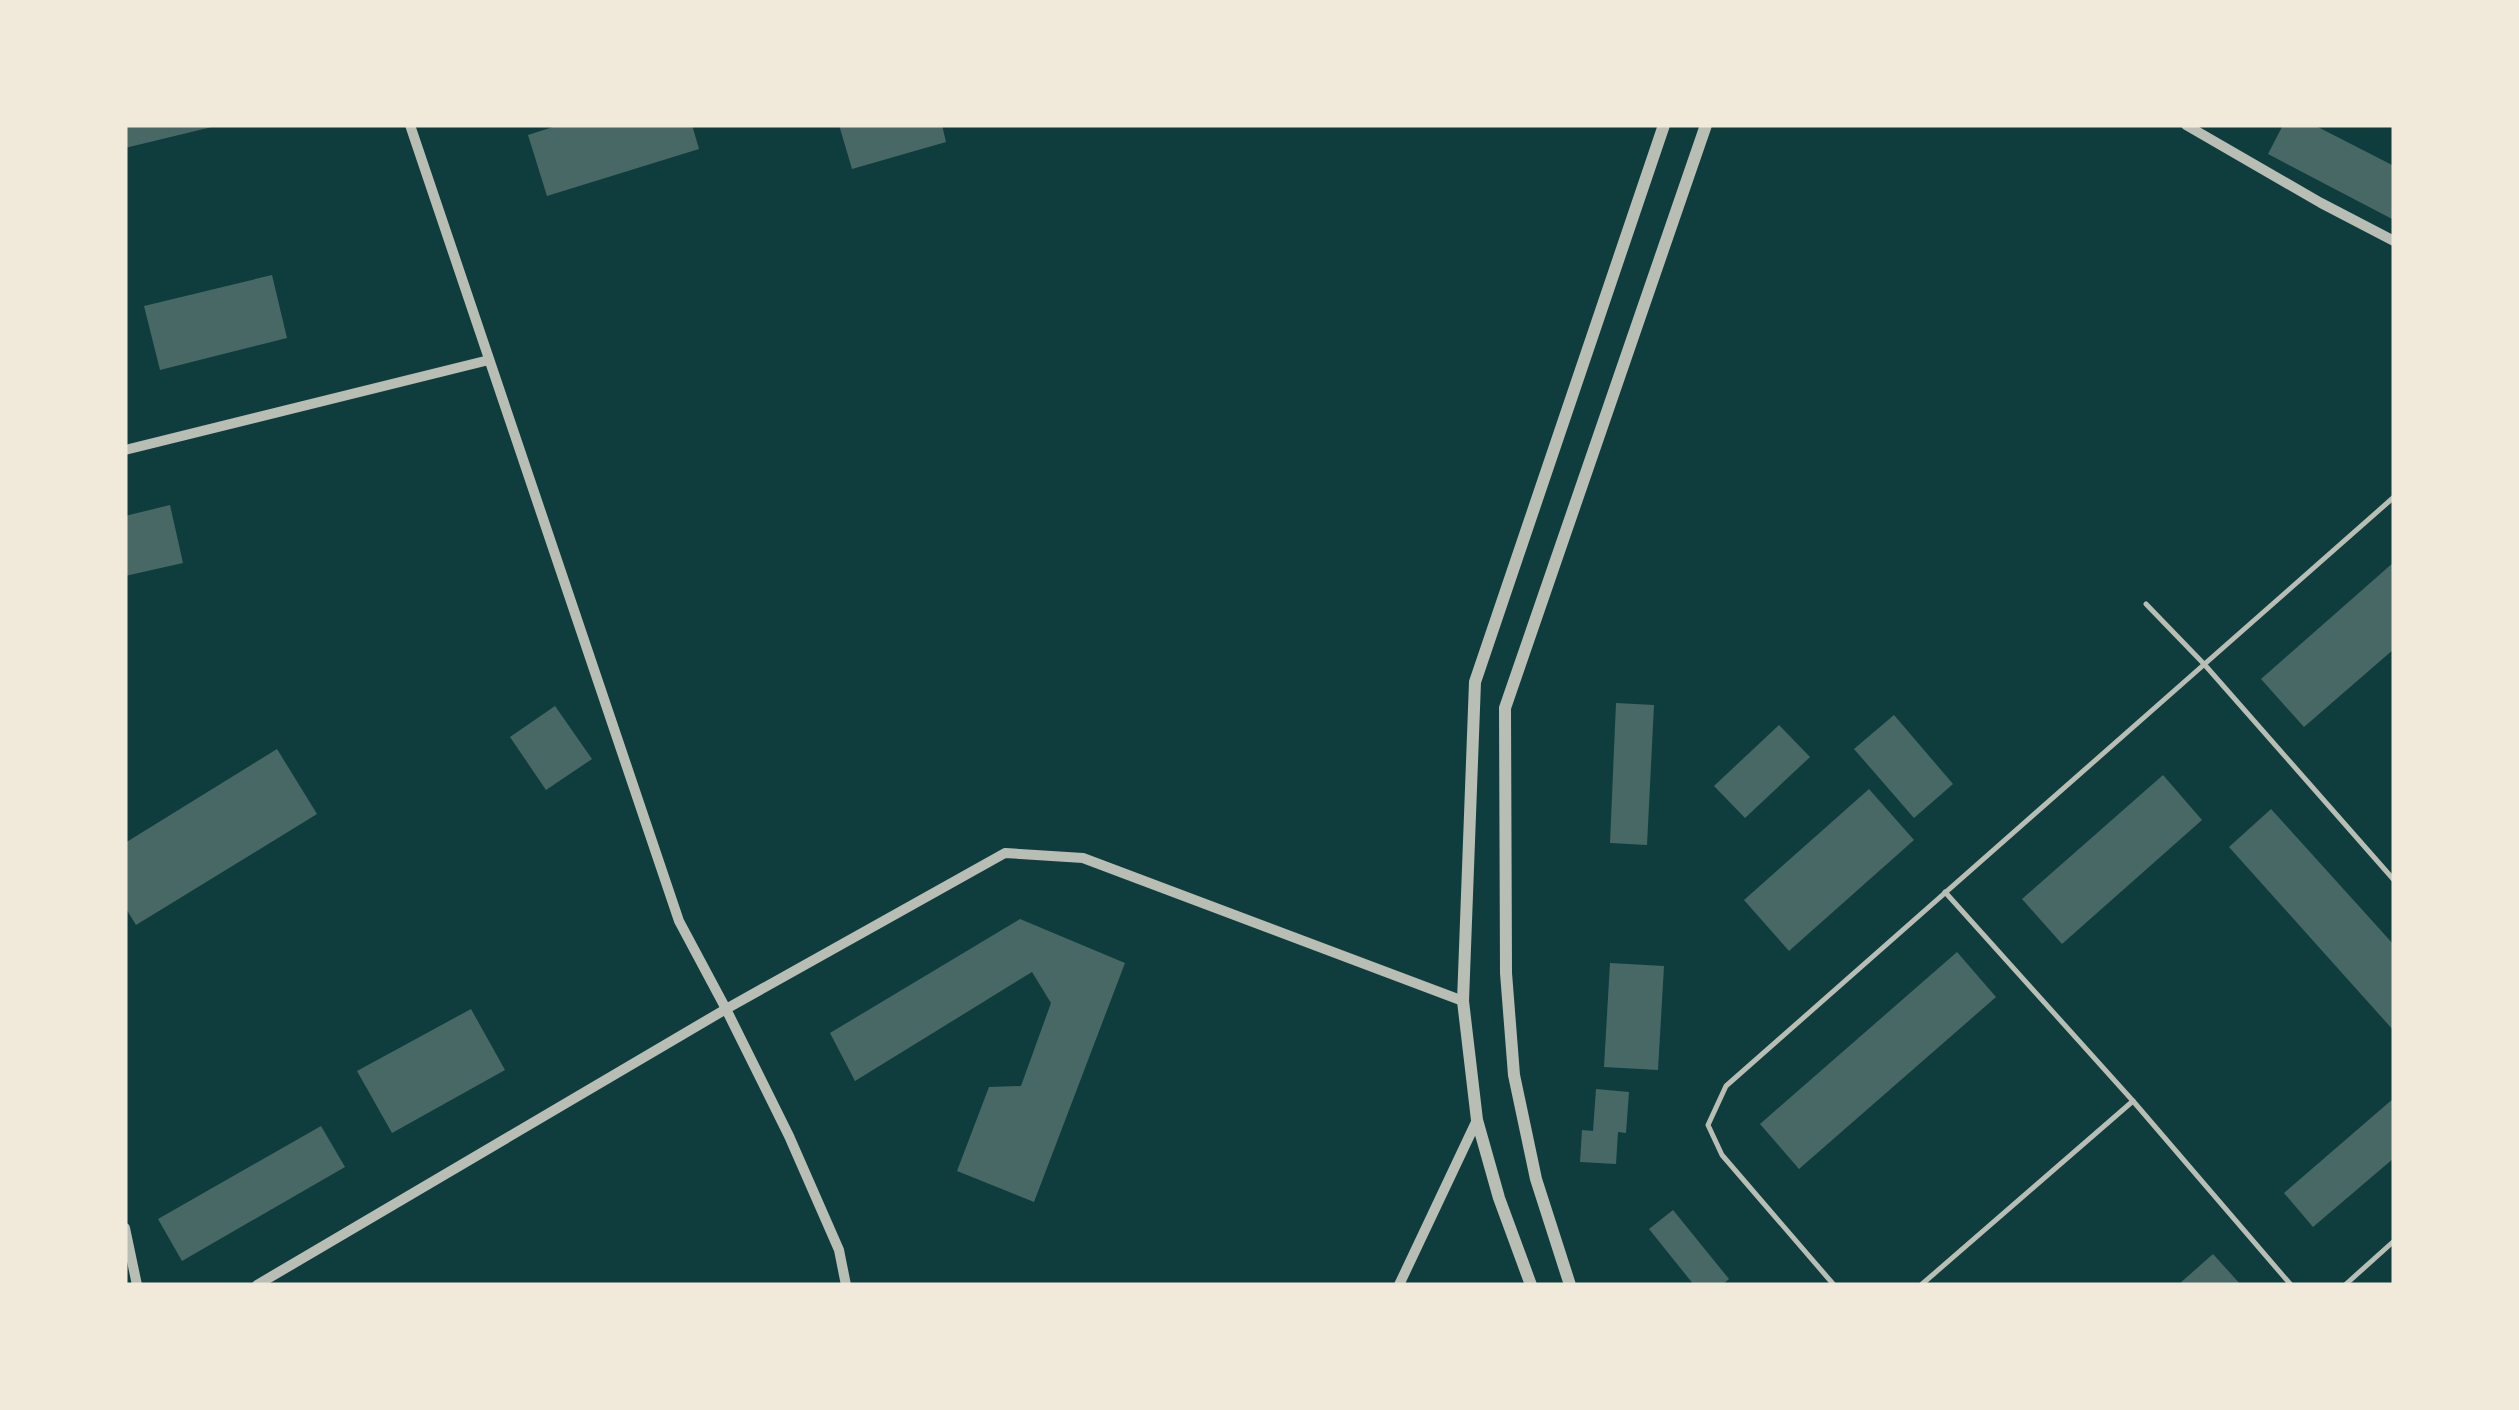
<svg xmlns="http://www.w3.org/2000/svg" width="2519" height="1410" font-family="Raleway,sans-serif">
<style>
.building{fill:#486865}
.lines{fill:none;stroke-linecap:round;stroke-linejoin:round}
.service{stroke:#b8beb3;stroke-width:5}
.minor{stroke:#b8beb3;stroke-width:10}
.tertiary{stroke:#b8beb3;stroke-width:12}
</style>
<rect width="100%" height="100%" fill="#0f3d3e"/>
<g class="building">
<polygon points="125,125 215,125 216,126 125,148"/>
<polygon points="559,125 692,125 699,149 547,196 528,135"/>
<polygon points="839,125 942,125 946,142 852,169"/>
<polygon points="2283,125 2314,125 2394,166 2394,220 2268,154"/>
<polygon points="272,275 287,338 160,370 144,306"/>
<polygon points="170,505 183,563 125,576 125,516"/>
<polygon points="2394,562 2394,649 2304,727 2261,679"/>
<polygon points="1616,703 1654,705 1647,845 1610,843"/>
<polygon points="555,706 592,759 546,790 510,737"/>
<polygon points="1894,715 1953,784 1914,818 1854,749"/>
<polygon points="1779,725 1810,757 1745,818 1714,786"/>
<polygon points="277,749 317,814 136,925 125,907 125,843"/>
<polygon points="2163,775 2202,820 2062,944 2022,899"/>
<polygon points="1869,789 1914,840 1789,951 1744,900"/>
<polygon points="2271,809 2394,945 2394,1031 2229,847"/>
<polygon points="1020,919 1125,963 1034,1202 957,1171 989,1087 1021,1086 1051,1003 1032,972 855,1081 830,1033"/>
<polygon points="1957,952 1996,997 1799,1169 1760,1124"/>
<polygon points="1610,963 1664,966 1658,1070 1604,1067"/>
<polygon points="471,1009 505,1070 392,1133 357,1071"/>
<polygon points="1596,1089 1629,1092 1626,1133 1618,1132 1616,1164 1580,1162 1582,1130 1593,1131"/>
<polygon points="2394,1098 2394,1158 2313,1227 2284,1193"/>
<polygon points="321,1126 345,1167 182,1261 158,1219"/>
<polygon points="1673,1210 1729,1279 1722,1285 1694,1285 1649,1229"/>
<polygon points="2213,1254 2241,1285 2178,1285"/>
</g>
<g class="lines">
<g class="service">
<polyline points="2146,604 2204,664 2394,880"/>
<polyline points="1945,892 2133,1101 2291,1285"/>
<polyline points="1834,1285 1722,1155 1708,1125 1726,1086 2394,497"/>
<polyline points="1921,1285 2133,1101"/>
<polyline points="2345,1285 2394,1241"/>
</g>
<g class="minor">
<polyline points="410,125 679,921 726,1009 789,1136 839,1250 846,1285"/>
<polyline points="2186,125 2321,203 2394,241"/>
<polyline points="125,450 489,360"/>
<polyline points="125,1228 137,1285"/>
<polyline points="257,1285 726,1009 1005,853 1083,858 1463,1001"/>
<polyline points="1399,1285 1477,1120"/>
</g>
<g class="tertiary">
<polyline points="1531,1285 1499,1198 1477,1120 1463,1001 1475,682 1664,125"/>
<polyline points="1570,1285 1536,1179 1514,1075 1506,973 1505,708 1706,125"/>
</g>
</g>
<rect width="2519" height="1410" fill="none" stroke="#f1e9da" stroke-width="255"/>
</svg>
